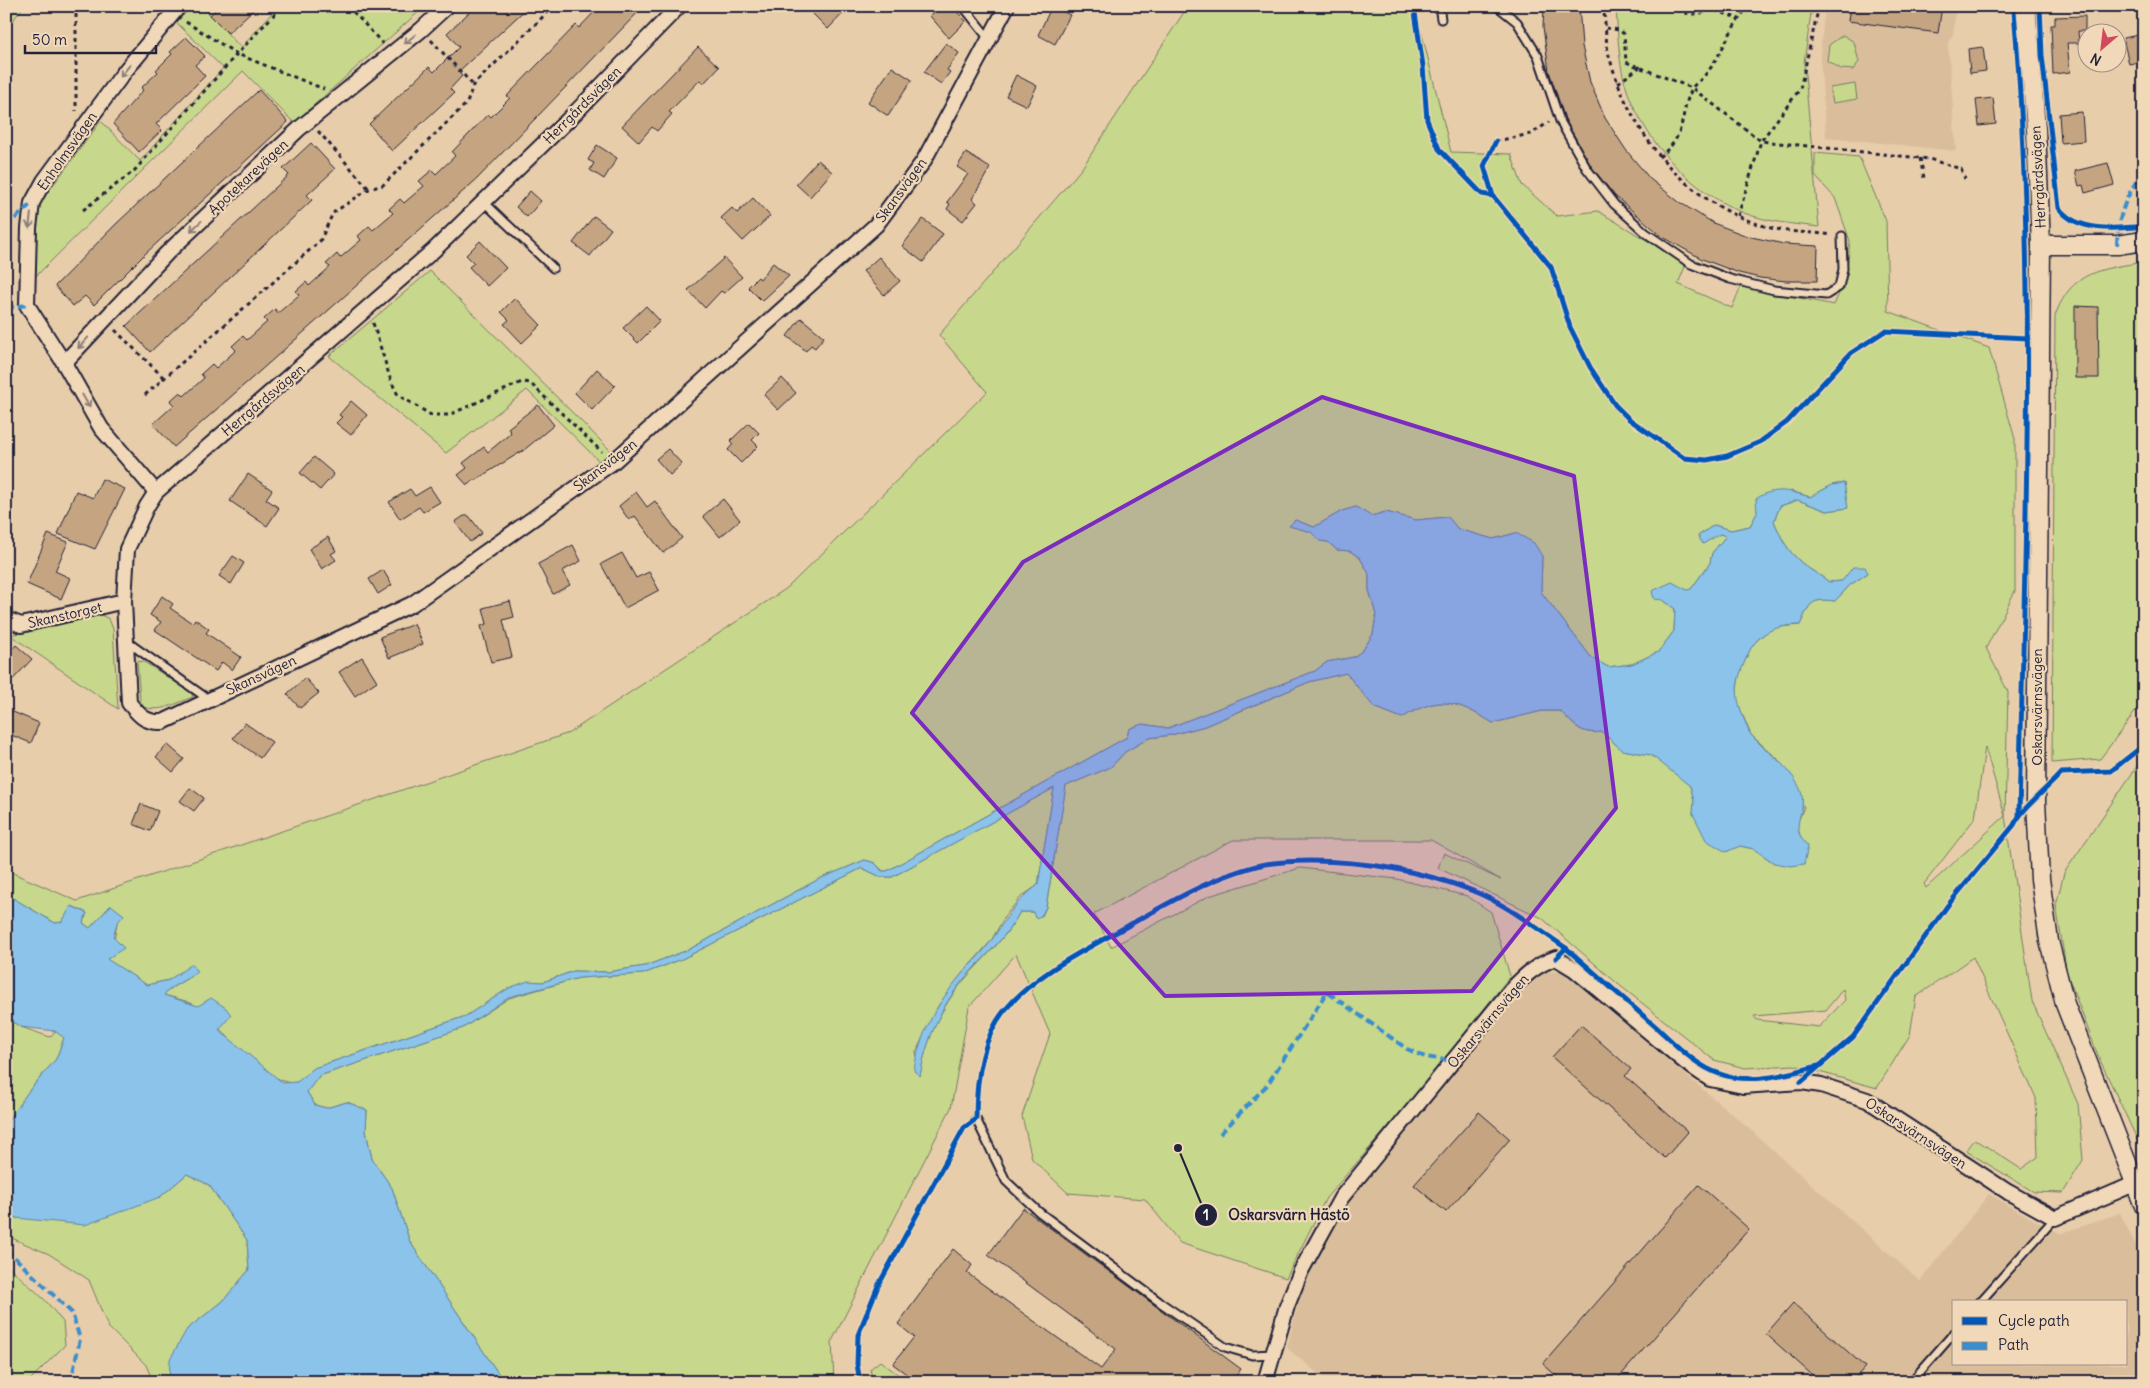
<svg xmlns="http://www.w3.org/2000/svg" width="2150" height="1388" font-family="Delius,sans-serif">
<style>
.built{fill:#dabe9c;fill-rule:evenodd}
.green{fill:#c7d78b;stroke:#747c63;fill-rule:evenodd}
.water{fill:#8bc3ea;stroke:#6183a4}
.building{fill:#c5a581;stroke:#22223b}
.lines{fill:none;stroke-linecap:round;stroke-linejoin:round}
.service-casing{stroke:#22223b;stroke-width:11}
.minor-casing{stroke:#22223b;stroke-width:18}
.tertiary-casing{stroke:#22223b;stroke-width:21}
.path{stroke:#22223b;stroke-width:3;stroke-dasharray:4 4;stroke-linecap:butt}
.service{stroke:#f0d8b8;stroke-width:7}
.minor{stroke:#f0d8b8;stroke-width:14}
.tertiary{stroke:#f0d8b8;stroke-width:18}
.quiet{stroke:#398ed0;stroke-width:4;stroke-dasharray:8 4;stroke-linecap:butt}
.cycleway-casing{stroke:#f0d8b8;stroke-width:8}
.cycleway{stroke:#0057b8;stroke-width:5}
.oneway{stroke:#897d7a}
.marked{fill:#7b2cbf;fill-opacity:0.2;stroke:#7b2cbf;stroke-width:4;stroke-linejoin:round}
.labels{text-anchor:middle;stroke-width:4.5;stroke-linejoin:round;paint-order:stroke}
.street-label{font-size:14px;fill:#22223b;stroke:#f0d8b8}
.leader{fill:none;stroke:#22223b;stroke-width:2}
.callout-dot{fill:#22223b;stroke:#f0d8b8;stroke-width:2}
.mark-label{font-size:15px;text-anchor:middle;font-weight:bold;fill:#fff}
.callout-label{font-size:15px;text-anchor:middle;font-weight:bold;fill:#22223b;stroke:#f0d8b8;stroke-width:4.5;stroke-linejoin:round;paint-order:stroke}
</style>
<rect width="100%" height="100%" fill="#e8cdaa"/>
<filter id="ink" filterUnits="userSpaceOnUse"><feTurbulence type="fractalNoise" baseFrequency=".02" numOctaves="2"/><feDisplacementMap in="SourceGraphic" scale="10" xChannelSelector="R" yChannelSelector="G"/><feConvolveMatrix kernelMatrix="1 2 1 2 8 2 1 2 1" color-interpolation-filters="sRGB"/></filter>
<g filter="url(#ink)">
<g class="built">
<polygon points="1825,6 1956,6 1953,34 1948,43 1956,151 1826,137 1820,55"/>
<path d="M1562,971L1737,1118L1920,1281L1989,1194L2059,1234L2120,1213L2144,1262V1382H1328L1287,1348L1301,1291L1342,1209L1512,1002L1544,972ZM1954,1302H2126V1364H1954Z"/>
</g>
<g class="green">
<polygon points="6,6 24,6 9,25 6,36"/>
<polygon points="193,6 202,6 241,48 278,6 421,6 423,8 294,123 243,71 36,276 37,210 42,200 101,121 140,161 223,68 176,22"/>
<path d="M1188,6H1372L1373,10V6H1412L1417,14L1451,152L1511,154L1522,185L1557,216L1598,211L1686,264L1678,284L1732,308L1741,286L1834,305L1846,277L1850,241L1835,198L1815,176V153L1859,157L1886,221L1888,311L1989,348L2015,439V591L1986,648L2008,692L2005,816L2032,1001L2078,1104L2083,1160L2063,1193L2034,1192L1966,1151L1975,1139L2021,1169L2038,1157L2036,1098L1973,957L1916,997L1910,1035L1877,1088L1794,1065L1745,1068L1714,1060L1618,984L1542,918L1438,868L1444,853L1501,880L1431,840H1233L1094,914L1111,947L1209,896L1300,868L1397,879L1467,896L1491,912L1510,976L1416,1095L1326,1198L1286,1278L1180,1243L1145,1199L1068,1193L1032,1159L1022,1116L1050,1034L1016,954L969,1007L951,1108L832,1341L834,1382H504L410,1242L392,1188L372,1159L366,1131L367,1110L347,1102L326,1108L315,1105L307,1092L319,1076L463,1028L509,998L579,978L643,974L682,959L862,868L881,877H892L1054,788L1038,885L1021,897L1005,916L991,941L960,976L938,1006L916,1052L920,1075C926,1041 941,1006 965,979C985,956 1005,940 1020,912H1033L1042,916L1046,907L1066,786L1111,767L1125,752L1149,738L1171,735L1205,726L1309,682L1346,673L1374,707L1402,718C1440,694 1456,701 1493,723L1542,711H1560C1574,725 1580,735 1602,732L1622,750L1651,755L1675,772L1690,786L1694,800L1693,814L1740,846L1754,849L1774,863L1801,839L1797,824L1804,807L1778,759L1751,735L1736,699L1739,674L1752,645L1771,628L1800,625C1810,603 1810,598 1835,601L1850,585L1868,573L1842,581L1829,582C1821,575 1811,571 1803,564C1788,552 1781,538 1774,521L1780,506L1798,500L1827,511L1847,508L1844,483L1832,485L1810,497L1791,491L1757,513L1750,526L1731,530L1714,525L1698,536L1703,543L1720,534L1726,536L1712,553L1710,563L1691,589L1663,600L1675,609L1674,631L1658,652L1632,664L1608,667L1591,657L1541,592L1542,556L1516,533L1493,539L1458,529L1448,517L1416,520L1386,512L1371,516L1356,507L1342,511L1314,527L1295,520L1290,526L1312,532L1320,541L1328,542L1337,550L1350,551L1360,558L1369,574V590L1376,615L1373,634L1363,650L1354,657L1327,662L1315,671L1168,728L1142,724L1129,729L1127,737L887,871H883L875,863L865,860L819,879L688,950L645,966L607,972L574,971L543,982H528L509,988L466,1016L314,1068C310,1072 303,1080 297,1082C271,1090 218,1024 199,1008C191,1001 174,998 164,995C175,983 185,982 196,972L192,965L169,980L147,985L106,959L112,954L117,923L111,905L90,928L83,923L87,913L72,906L62,922L55,923L6,894V870L77,901L569,733L787,588L987,392L939,335L1082,168ZM1985,747L2005,816L1926,888L1924,884L1975,818ZM1843,989L1845,1000L1819,1027L1757,1020L1754,1016L1826,1010Z"/>
<path d="M1616,6H1812L1804,63L1819,227C1793,224 1768,222 1744,213C1692,192 1648,145 1628,93C1618,65 1618,35 1616,6Z"/>
<polygon points="1843,35 1854,42 1859,62 1853,70 1841,69 1827,61 1829,45"/>
<polygon points="1855,84 1857,99 1833,103 1830,88"/>
<path d="M2144,262V700L2100,759L2052,763L2055,316C2071,270 2102,269 2144,262Z"/>
<polygon points="430,271 614,454 601,463 527,390 446,453 329,356"/>
<polygon points="101,615 109,619 113,629 118,709 10,635"/>
<path d="M137,661L144,662L191,692L193,697C176,703 161,713 143,707L140,700Z"/>
<polygon points="2144,756 2144,1154 2099,1058 2067,974 2056,905 2064,873"/>
<polygon points="6,1018 21,1027 50,1037 60,1026 64,1038 56,1059 28,1092 6,1123"/>
<polygon points="187,1174 209,1185 247,1240 249,1270 222,1302 187,1329 200,1382 153,1382 146,1365 108,1327 89,1280 49,1254 7,1236 6,1210 16,1218 160,1197"/>
<polygon points="6,1264 45,1300 63,1322 65,1345 28,1382 6,1382"/>
<polygon points="880,1361 908,1382 873,1382 870,1369"/>
</g>
<path class="water" d="M1844,483L1848,508L1827,511L1798,500L1780,506L1774,521C1781,538 1788,552 1803,564C1811,571 1821,575 1829,582L1842,581L1853,567H1865L1868,573L1850,585L1835,601C1810,598 1810,603 1800,625C1777,625 1758,632 1748,654C1736,682 1733,690 1744,719C1747,725 1748,732 1752,736C1767,752 1786,764 1797,783C1814,810 1784,823 1808,846L1804,864L1791,866L1774,863L1754,849L1740,846L1726,852L1706,840L1693,814L1694,800L1690,786L1651,755L1622,750L1602,732C1580,735 1575,725 1560,711H1542L1493,723C1456,701 1440,694 1402,718L1374,707L1346,673L1309,682L1205,726L1171,735L1149,738L1125,752L1111,767L1066,786L1046,907L1041,916L1035,918L1033,912H1020C1004,941 985,955 964,979C941,1006 926,1041 920,1076L914,1071C918,1036 938,1002 961,975C970,964 983,953 991,941C1008,916 1013,904 1038,885L1054,788L892,877H881L862,868L682,959L643,974L579,978L509,997L463,1028L319,1076L307,1092L315,1105L326,1108L347,1102L367,1110L366,1131L372,1159L392,1188L410,1242L504,1382H169L170,1359L187,1329L222,1302L249,1270L247,1240L209,1185L187,1174L160,1197L85,1225L16,1218L6,1210V1123L28,1092L56,1059L64,1038L55,1031L21,1027L6,1018V894L55,923L62,922L71,906L87,913L83,923L90,928L111,905L124,915L117,923L113,937L124,948L107,959L147,985L169,980L192,964L197,972C186,981 173,984 164,995L198,1006L211,998L226,1008L231,1015L219,1030L283,1083L297,1082L314,1068L466,1016L509,988L528,981L543,982L574,971L607,972L645,966L688,950L819,879L865,860L875,863L882,871H887L1127,737L1129,729L1142,724L1168,728L1315,671L1327,662L1354,657L1363,650L1373,634L1376,615L1369,590V574L1360,558L1350,551L1337,550L1328,542L1320,541L1311,532L1289,526L1295,520L1314,527L1342,511L1356,507L1371,516L1386,512L1416,520L1448,517L1458,529L1493,539L1516,533L1534,543L1542,556L1541,592L1591,657L1608,667L1632,664L1658,652L1674,631L1675,609L1663,600L1654,599L1652,591L1672,582L1687,590L1691,589L1710,563L1712,553L1726,536L1720,534L1703,544L1698,536L1714,525L1731,530L1750,526L1757,513L1756,499C1774,486 1790,491 1810,497L1832,485Z"/>
<g class="building">
<polygon points="219,6 257,6 228,33 210,15"/>
<polygon points="476,6 529,6 458,72 462,76 450,89 454,93 392,151 369,124 429,67 434,72 459,47 447,33"/>
<polygon points="600,6 644,6 477,179 174,447 153,424 174,405 170,401 180,392 184,396 204,378 201,374 212,364 216,368 236,350 232,346 243,336 247,340 267,322 264,319 275,309 278,313 299,295 296,291 306,282 309,286 330,267 326,264 337,254 340,258 361,240 358,236 369,226 373,230 393,213 389,209 400,199 404,203 424,186 419,181 432,170 436,174 455,156 452,152 488,114 491,117 510,98 507,96 576,25 579,28"/>
<polygon points="805,6 850,6 828,29"/>
<polygon points="939,6 951,6 966,21 949,38 930,16"/>
<polygon points="1052,6 1070,15 1055,44 1038,35"/>
<polygon points="1544,6 1579,6 1582,46 1590,82 1605,118 1626,150 1650,179 1679,202 1713,223 1747,236 1784,244 1818,246 1817,281 1786,281 1760,278 1739,273 1702,259 1663,237 1615,196 1591,166 1565,119 1549,71 1543,27"/>
<polygon points="1850,6 1942,6 1938,33 1848,21"/>
<polygon points="2085,16 2085,31 2078,31 2079,43 2067,43 2070,72 2053,74 2051,25 2055,25 2055,17"/>
<polygon points="2144,34 2144,61 2129,64 2123,38"/>
<polygon points="186,37 205,56 195,65 205,76 156,124 162,130 139,152 113,124 143,90 141,88 158,72 156,70 172,54 170,52"/>
<polygon points="946,43 959,53 947,70 950,72 941,84 924,72"/>
<polygon points="698,47 719,67 704,83 700,80 669,112 672,114 657,131 652,127 639,142 622,126"/>
<polygon points="1983,47 1986,71 1970,73 1968,49"/>
<polygon points="892,67 912,80 888,116 868,102"/>
<polygon points="1016,75 1037,86 1027,106 1006,96"/>
<polygon points="259,90 288,122 145,254 94,305 85,296 73,306 55,286 115,225"/>
<polygon points="1993,98 1996,124 1979,126 1976,100"/>
<polygon points="2082,112 2084,141 2061,143 2059,114"/>
<polygon points="311,143 335,169 307,195 312,200 150,352 126,326 289,175 283,169"/>
<polygon points="597,145 617,158 604,179 590,170 594,163 588,160"/>
<polygon points="966,153 990,168 972,199 977,203 963,221 947,209 950,204 947,202 968,174 957,167"/>
<polygon points="818,160 832,172 810,197 796,184"/>
<polygon points="2108,163 2114,185 2085,193 2083,185 2079,186 2075,171"/>
<polygon points="530,191 541,201 527,217 516,207"/>
<polygon points="753,198 770,216 743,241 721,218 732,208 737,213"/>
<polygon points="594,216 611,229 590,256 573,243"/>
<polygon points="923,219 943,234 923,262 902,246"/>
<polygon points="480,241 506,268 487,286 469,267 474,263 466,255"/>
<polygon points="879,257 900,281 884,295 863,271"/>
<polygon points="724,258 742,277 724,293 721,291 705,308 688,290"/>
<polygon points="773,263 789,276 762,301 748,287 758,277 760,279"/>
<polygon points="515,298 541,325 522,343 504,324 509,320 501,312"/>
<polygon points="646,306 660,321 638,343 623,328"/>
<polygon points="2075,306 2098,307 2099,378 2075,378"/>
<polygon points="801,318 824,337 815,348 811,345 806,351 787,336"/>
<polygon points="597,369 615,386 592,410 575,393"/>
<polygon points="782,378 796,393 778,410 764,395"/>
<polygon points="351,401 367,415 351,435 336,423 342,417 339,415"/>
<polygon points="538,405 554,425 524,450 467,485 458,475 467,468 463,463 484,447 488,452 511,433 508,428"/>
<polygon points="749,423 759,433 752,440 758,446 741,463 728,450 733,444 730,441"/>
<polygon points="668,449 682,464 670,475 656,459"/>
<polygon points="314,457 334,474 320,490 300,473"/>
<polygon points="248,474 272,490 266,499 279,508 267,526 230,501"/>
<polygon points="102,479 125,489 95,549 58,534 76,491 93,498"/>
<polygon points="430,487 440,502 423,512 419,507 400,519 389,502 410,489 415,496"/>
<polygon points="636,492 647,507 655,501 682,538 663,553 635,516 629,520 619,506"/>
<polygon points="723,499 740,520 720,537 703,516"/>
<polygon points="464,516 469,516 482,533 470,542 455,522"/>
<polygon points="48,534 68,542 55,571 70,578 61,599 27,584"/>
<polygon points="328,537 336,551 331,554 336,560 322,569 309,549"/>
<polygon points="573,545 581,561 562,571 570,585 553,594 538,564"/>
<polygon points="622,553 636,578 649,572 659,590 625,608 601,564"/>
<polygon points="233,556 244,563 231,584 219,576"/>
<polygon points="383,570 392,585 378,594 369,579"/>
<polygon points="162,596 173,604 170,608 192,623 195,619 209,629 206,633 241,657 232,670 222,662 216,671 155,630 161,622 150,615"/>
<polygon points="510,601 514,617 503,620 512,657 491,662 481,626 487,624 483,608"/>
<polygon points="414,624 423,644 389,658 380,637"/>
<polygon points="16,645 32,659 6,687 6,656"/>
<polygon points="362,657 377,681 355,696 339,672"/>
<polygon points="305,678 319,693 300,708 287,694"/>
<polygon points="6,709 39,723 31,743 6,733"/>
<polygon points="245,723 272,742 260,758 233,738"/>
<polygon points="167,744 184,759 173,772 156,757"/>
<polygon points="190,788 204,798 194,811 180,801"/>
<polygon points="141,804 158,811 150,831 133,824"/>
<polygon points="1581,1025 1631,1069 1625,1076 1688,1132 1665,1158 1552,1057"/>
<polygon points="1479,1112 1510,1139 1446,1212 1414,1185"/>
<polygon points="1699,1185 1749,1229 1615,1382 1563,1382 1543,1364"/>
<polygon points="1023,1208 1241,1369 1232,1382 917,1382 893,1364 914,1337 898,1324 953,1249 972,1265 967,1273 1101,1369 1116,1349 988,1255"/>
<polygon points="1793,1303 1865,1367 1852,1382 1820,1382 1766,1334"/>
</g>
<g class="lines">
<g class="service-casing">
<g id="service">
<polyline points="963,6 989,39"/>
<polyline points="1439,6 1441,19"/>
<polyline points="1497,6 1517,22 1538,56 1560,121 1587,169 1614,204 1646,233 1691,264 1730,279 1774,290 1826,295 1839,287 1843,269 1842,236"/>
<polyline points="484,202 553,268"/>
<polyline points="126,641 208,699"/>
<polyline points="976,1119 1006,1181 1039,1212 1161,1303 1225,1347 1252,1355 1274,1354"/>
<polyline points="1980,1302 2055,1218"/>
<polyline points="1911,1382 1954,1333"/>
</g>
</g>
<g class="minor-casing">
<g id="minor">
<path d="M679,6L572,116L434,250L156,492L147,506L127,549L124,601L129,703C140,716 145,723 163,722L412,604L613,462L876,225L923,162L1007,6"/>
<polyline points="64,363 167,253 300,128 421,30 447,6"/>
<polyline points="156,492 101,428 64,363 27,305 29,228 32,203 44,181 125,71 179,6"/>
<polyline points="6,619 21,625 124,601"/>
<path d="M1265,1382L1287,1306L1301,1271L1341,1198L1511,990C1525,975 1536,965 1556,958L1574,969L1685,1062L1710,1079L1743,1086L1801,1082L1821,1085L1867,1100L2008,1192L2055,1218L2134,1184"/>
</g>
</g>
<g class="tertiary-casing">
<g id="tertiary">
<polyline points="2026,6 2036,129 2041,245 2036,801 2040,879 2049,941 2065,1004 2144,1206"/>
<polyline points="2041,245 2117,245 2144,241"/>
</g>
</g>
<g class="path">
<polyline points="76,6 76,111"/>
<polyline points="303,6 319,10 336,6"/>
<polyline points="348,6 383,44"/>
<path d="M1603,6C1606,23 1605,43 1610,59C1633,140 1689,206 1771,228C1791,233 1812,232 1832,235"/>
<path d="M1670,6C1684,15 1697,17 1712,9L1737,18"/>
<polyline points="186,22 237,54 324,89"/>
<polyline points="1606,28 1619,30 1624,34 1626,62 1692,88 1761,141 1929,159 1961,169 1965,179"/>
<polyline points="431,40 473,85"/>
<polyline points="1618,83 1641,66"/>
<polyline points="318,131 369,189"/>
<polyline points="1496,141 1531,134 1549,122"/>
<path d="M1659,157C1689,134 1678,116 1692,89C1694,83 1702,80 1705,75C1723,54 1730,26 1749,6"/>
<polyline points="1920,158 1924,178"/>
<polyline points="83,210 134,171 237,54 282,6"/>
<polyline points="1738,216 1761,141 1800,89 1819,6"/>
<polyline points="373,323 391,381 398,395 431,415 449,415 522,382 530,383 602,452"/>
<polyline points="115,330 164,378"/>
<polyline points="145,395 320,241 333,213 369,189 383,185 467,103 473,85 554,6"/>
</g>
<use href="#service" class="service"/>
<use href="#minor" class="minor"/>
<use href="#tertiary" class="tertiary"/>
<g class="quiet">
<polyline points="6,227 32,203"/>
<path d="M2117,245C2118,216 2126,194 2144,171"/>
<polyline points="6,306 12,307 27,305"/>
<polyline points="1220,1134 1267,1085 1327,992 1407,1049 1425,1057 1453,1061"/>
<polyline points="6,1249 72,1313 80,1339 71,1382"/>
</g>
<g class="cycleway-casing">
<g id="cycleway">
<polyline points="1414,6 1423,66 1427,120 1439,149 1482,194 1493,196"/>
<path d="M2011,6L2014,11C2037,278 2025,547 2019,815"/>
<path d="M2040,6L2042,55L2059,208C2077,233 2117,229 2144,226"/>
<polyline points="1496,141 1484,166 1493,196 1551,267 1570,327 1590,367 1615,405 1629,419 1684,458 1707,460 1727,456 1760,442 1787,422 1851,353 1885,331 2028,338"/>
<path d="M1556,958L1566,948C1596,974 1625,1000 1655,1026C1674,1043 1695,1066 1720,1074C1750,1085 1788,1074 1818,1066"/>
<path d="M1801,1082L1853,1037L1948,905L2014,825C2021,809 2048,788 2061,773L2111,771L2144,745"/>
<path d="M860,1382L857,1364L858,1335L878,1286L964,1128L976,1119C976,1083 981,1040 1004,1011C1035,974 1083,951 1124,928C1166,904 1217,874 1265,864C1279,862 1296,861 1310,861C1364,861 1423,871 1473,891C1506,904 1536,928 1566,948"/>
</g>
</g>
<use href="#cycleway" class="cycleway"/>
</g>
<defs><path id="oneway-shaft" d="M-6 0H5M1.5-3L5.5 0L1.5 3" fill="none" stroke-width="1.6" stroke-linecap="round" stroke-linejoin="round" transform="scale(1.25)"/></defs>
<g class="oneway">
<use href="#oneway-shaft" transform="translate(410 39) rotate(141)"/>
<use href="#oneway-shaft" transform="translate(125 71) rotate(128)"/>
<use href="#oneway-shaft" transform="translate(30 221) rotate(97)"/>
<use href="#oneway-shaft" transform="translate(196 226) rotate(137)"/>
<use href="#oneway-shaft" transform="translate(83 343) rotate(133)"/>
<use href="#oneway-shaft" transform="translate(86 401) rotate(60)"/>
</g>
</g>
<path class="marked" d="M1322,397L1574,476L1616,808L1472,991L1165,996L912,713L1023,562Z"/>
<g class="labels">
<g class="street-label">
<text transform="translate(582 105) rotate(-45)" y="5">Herrgårdsvägen</text>
<text transform="translate(67 151) rotate(-55)" y="5">Enholmsvägen</text>
<text transform="translate(248 177) rotate(-43)" y="5">Apotekarevägen</text>
<text transform="translate(2038 177) rotate(-93)" y="5">Herrgårdsvägen</text>
<text transform="translate(901 190) rotate(-54)" y="5">Skansvägen</text>
<text transform="translate(263 400) rotate(-40)" y="5">Herrgårdsvägen</text>
<text transform="translate(605 465) rotate(-38)" y="5">Skansvägen</text>
<text transform="translate(65 615) rotate(-13)" y="5">Skanstorget</text>
<text transform="translate(261 675) rotate(-25)" y="5">Skansvägen</text>
<text transform="translate(2037 707) rotate(-90)" y="5">Oskarsvärnsvägen</text>
<text transform="translate(1488 1021) rotate(-50)" y="5">Oskarsvärnsvägen</text>
<text transform="translate(1916 1133) rotate(33)" y="5">Oskarsvärnsvägen</text>
</g>
</g>
<path class="leader" d="M1178 1148L1206 1215"/>
<g class="callout-dot">
<circle cx="1178" cy="1148" r="5"/>
<circle cx="1206" cy="1215" r="12"/>
</g>
<g class="mark-label">
<text x="1206" y="1220">1</text>
</g>
<g class="callout-label">
<text x="1289" y="1220">Oskarsvärn Hästö</text>
</g>
<rect width="2150" height="1388" fill="none" stroke="#f0d8b8" stroke-width="25"/>
<rect x="12" y="12" width="2125" height="1363" fill="none" stroke="#22223b" stroke-width="2" filter="url(#ink)"/>
<rect x="1952" y="1300" width="175" height="65" fill="#f0d8b8" stroke="#9e8f86"/>
<rect x="1962" y="1317" width="25" height="8" fill="#0057b8" stroke="#9e8f86"/>
<text x="1998" y="1326" font-size="15" fill="#22223b">Cycle path</text>
<rect x="1962" y="1342" width="25" height="8" fill="#398ed0" stroke="#9e8f86"/>
<text x="1998" y="1350" font-size="15" fill="#22223b">Path</text>
<g transform="translate(2102 48) rotate(208)"><circle r="24" fill="#f0d8b8" stroke="#9e8f86"/>
<path d="M0-4L9 19L0 12L-9 19Z" fill="#d1495b"/>
<text y="-8" font-size="14" font-weight="bold" text-anchor="middle" fill="#22223b">N</text>
</g>
<path d="M25 45v8h131v-8" fill="none" stroke="#22223b" stroke-width="2.5"/>
<text x="32" y="45" font-size="15" fill="#22223b" stroke="#f0d8b8" stroke-width="4" paint-order="stroke">50 m</text>
</svg>
